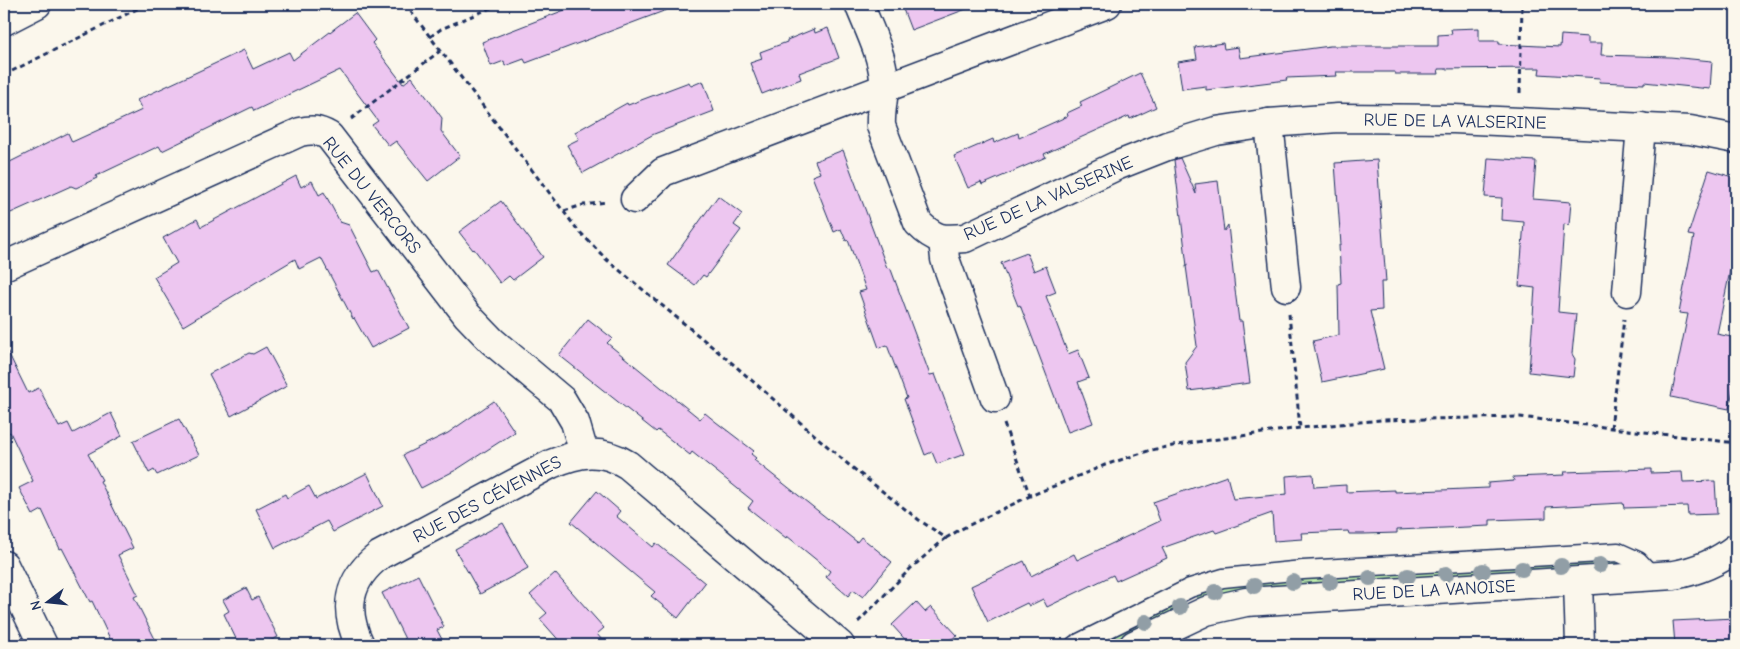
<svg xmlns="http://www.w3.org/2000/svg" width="1740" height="649" font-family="'Comic Neue',sans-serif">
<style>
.green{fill:#bdecab;stroke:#6c8e84}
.building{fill:#edc6f0;stroke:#1b2f5e}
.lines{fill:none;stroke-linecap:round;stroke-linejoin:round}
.service-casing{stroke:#1b2f5e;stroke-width:21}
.minor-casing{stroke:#1b2f5e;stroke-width:31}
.tertiary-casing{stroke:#1b2f5e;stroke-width:31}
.path{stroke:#1b2f5e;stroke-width:3;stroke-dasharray:5 4;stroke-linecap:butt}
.service{stroke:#fbf7ec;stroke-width:18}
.minor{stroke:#fbf7ec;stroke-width:28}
.tertiary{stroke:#fbf7ec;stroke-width:28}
.tree{fill:#919ea6}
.labels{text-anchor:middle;stroke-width:4;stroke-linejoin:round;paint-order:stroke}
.street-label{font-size:18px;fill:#1b2f5e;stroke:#fbf7ec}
</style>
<rect width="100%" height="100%" fill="#fbf7ec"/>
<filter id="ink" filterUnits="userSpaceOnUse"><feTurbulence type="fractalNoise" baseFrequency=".02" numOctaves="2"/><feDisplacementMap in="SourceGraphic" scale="10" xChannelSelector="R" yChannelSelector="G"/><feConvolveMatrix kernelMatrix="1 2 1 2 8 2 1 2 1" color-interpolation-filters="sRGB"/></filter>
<g filter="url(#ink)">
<g class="green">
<path d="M1615,560L1618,561L1619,563L1617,566L1507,571L1422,579L1266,587L1234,590L1199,601L1197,599V596C1221,584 1248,583 1274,580Z"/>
<polygon points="1176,603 1184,605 1183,609 1103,645 1091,645"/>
</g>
<g class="building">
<polygon points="580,4 676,4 677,6 526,63 524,59 505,66 504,61 491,66 482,42"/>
<polygon points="901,4 973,4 974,6 911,30"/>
<polygon points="355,13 375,40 372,43 403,84 412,77 442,118 441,131 460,156 428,181 396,141 389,146 372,125 378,121 340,70 254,111 252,107 162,151 159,146 96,176 97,178 76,188 71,186 4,216 4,165 68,133 72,142 142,110 137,100 244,50 253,69 289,52 293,60"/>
<polygon points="828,28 839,58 799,73 801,79 762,94 750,63 762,59 760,52 787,42 787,40 814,29 815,33"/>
<polygon points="1479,28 1479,41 1499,41 1499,44 1560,47 1561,35 1588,37 1588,43 1602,43 1601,55 1670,57 1712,61 1710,89 1644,82 1644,84 1599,82 1600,78 1539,74 1540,68 1438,69 1439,74 1395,74 1395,72 1336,72 1337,76 1286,78 1287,80 1206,90 1206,86 1182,89 1178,62 1197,59 1195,47 1223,43 1224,49 1238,47 1240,58 1330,46 1438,46 1438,35 1452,34 1451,29"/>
<polygon points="1140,73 1156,107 1130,119 1129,116 1044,154 1046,157 982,185 981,182 968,188 954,156 993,139 994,143 1018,133 1019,138 1068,116 1067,113 1082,106 1080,102"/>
<polygon points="703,81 714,111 654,134 583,173 567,145 579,139 575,132 627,103 628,105 689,82 691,86"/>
<polygon points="843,150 887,268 890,267 930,375 935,374 965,454 937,464 932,452 925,455 904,399 907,398 887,345 879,348 859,292 866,290 848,240 846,241 841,229 834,232 812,176 820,173 815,161"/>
<polygon points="1180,158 1196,194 1195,184 1218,181 1224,231 1228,225 1235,290 1239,321 1242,321 1250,383 1189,391 1185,362 1197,346 1186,266 1187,266 1174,160"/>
<polygon points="1488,158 1536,161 1533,199 1571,202 1569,225 1564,224 1558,312 1576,314 1572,354 1575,359 1573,377 1529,372 1535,288 1519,286 1524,222 1501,220 1502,198 1485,197"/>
<polygon points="1377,160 1386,282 1381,282 1382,310 1370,311 1384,369 1322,382 1313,341 1339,335 1338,284 1341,283 1339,245 1341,245 1335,163"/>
<polygon points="1709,170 1736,178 1736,242 1717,334 1736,338 1736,375 1729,409 1671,397 1688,314 1679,313 1694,236 1688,235"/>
<polygon points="296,176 301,187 312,181 319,195 324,192 340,222 349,225 373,272 378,270 409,328 371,348 354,318 353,319 321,258 299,269 295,259 183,326 154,277 177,263 163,238 197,219 201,227"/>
<polygon points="718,196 742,214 734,225 741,230 706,277 703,275 695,285 668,265"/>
<polygon points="501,201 543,257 513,280 509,276 500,283 474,249 473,250 459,232"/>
<polygon points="1027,253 1034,271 1046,266 1056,292 1046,296 1068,354 1078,350 1089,378 1078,382 1093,423 1068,432 1020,305 1018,306 1001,263"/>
<polygon points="588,319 612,338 607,343 700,419 705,413 716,422 754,451 751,454 756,458 754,460 857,542 861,537 892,562 863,597 853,590 848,596 826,577 830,571 787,536 786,538 748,508 753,501 692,452 690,455 658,430 656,432 559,355"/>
<polygon points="4,344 28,393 39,388 59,427 68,423 73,433 111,413 122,436 88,454 102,480 100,481 133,548 118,555 138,595 134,597 158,645 113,645 92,601 90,602 62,548 60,549 42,510 33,515 19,488 33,481 10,432 4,435"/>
<polygon points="266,347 287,386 231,416 209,374 249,353 253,354"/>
<polygon points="494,401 515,432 456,470 421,488 403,455 448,433"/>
<polygon points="179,419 199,455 157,475 154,470 149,473 133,441"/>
<polygon points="1651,469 1651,473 1682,472 1683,482 1715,481 1717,514 1688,515 1687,506 1624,508 1623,503 1546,507 1546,518 1490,520 1490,526 1397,530 1397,533 1364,534 1349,534 1348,531 1301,533 1302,539 1274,541 1272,513 1216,533 1214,530 1162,548 1167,558 1116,581 1113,575 1047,607 1043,599 1029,606 1027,603 988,622 971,586 1024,561 1031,576 1074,554 1077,560 1160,521 1153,502 1227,476 1233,499 1287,494 1286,476 1313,474 1314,487 1346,485 1346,492 1395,490 1395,492 1488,488 1488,483 1514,481 1513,477 1565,475 1564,472"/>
<polygon points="367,473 383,506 333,532 327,521 275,548 256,509 285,494 287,498 309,486 316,499"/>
<polygon points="597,491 620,511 616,516 653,547 656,543 705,583 678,618 651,596 655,592 571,522"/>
<polygon points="503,523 528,568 480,594 455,549"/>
<polygon points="555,573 604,628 597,634 606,645 563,645 540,619 547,613 530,595"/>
<polygon points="418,575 444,627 437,630 445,645 408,645 382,593"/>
<polygon points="246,588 252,600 258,597 278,637 261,645 239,645 224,614 229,611 223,600"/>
<polygon points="916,602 925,612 931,607 958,636 937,645 910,645 892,625"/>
<polygon points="1735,618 1736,645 1675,645 1673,621"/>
</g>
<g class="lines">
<g class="service-casing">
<polyline id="service" points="1075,645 1190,588 1223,578 1303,570 1618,552 1638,561 1653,577"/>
</g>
<g class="minor-casing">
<g id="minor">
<path d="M859,4C868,27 882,54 884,79C885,95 880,109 881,126L918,223C935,240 942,240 965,238L1116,166L1167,146L1216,131L1269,123L1338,118L1454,119L1690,130L1736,139"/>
<polyline points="1269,123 1286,287"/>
<polyline points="635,199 663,172 1107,4"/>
<polyline points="943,240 945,259 995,398"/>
<path d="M4,266L300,132C312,129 318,130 329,136L467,315L492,341L562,400L575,422L584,453"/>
<polyline points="1627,292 1641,127"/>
<polyline points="4,565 43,645"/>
<polyline points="1578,582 1580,645"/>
<path d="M360,645C343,610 347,580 380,555L551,464C580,452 600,448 628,465L840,645"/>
<path d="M1134,645L1206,611L1246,602L1674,575C1696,571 1718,562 1736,548"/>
</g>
</g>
<g class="tertiary-casing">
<polyline id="tertiary" points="4,21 37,4"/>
</g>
<g class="path">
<polyline points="405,4 577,229 607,260 733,364 849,465 919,520 946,538 961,529 1030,496 1105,465 1151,450 1189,443 1300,428 1381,420 1520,417 1736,443"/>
<polyline points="430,37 441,29 500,4"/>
<polyline points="4,75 147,4"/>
<polyline points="1520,93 1522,4"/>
<polyline points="351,119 440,51"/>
<polyline points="564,211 583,205 607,202"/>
<polyline points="1289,314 1300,428"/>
<polyline points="1004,424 1030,496"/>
<polyline points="1611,428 1624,319"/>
<polyline points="858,622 911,568 946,538"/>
</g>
<use href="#service" class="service"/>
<use href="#minor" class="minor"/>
<use href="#tertiary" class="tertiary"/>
</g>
<g class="tree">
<circle cx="1600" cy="565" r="8"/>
<circle cx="1561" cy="566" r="8"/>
<circle cx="1522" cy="569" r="8"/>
<circle cx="1483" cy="571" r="8"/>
<circle cx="1446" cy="574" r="8"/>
<circle cx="1408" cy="576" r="8"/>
<circle cx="1370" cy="578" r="8"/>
<circle cx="1293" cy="582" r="8"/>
<circle cx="1330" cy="582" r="8"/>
<circle cx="1254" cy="586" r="8"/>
<circle cx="1215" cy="592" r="8"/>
<circle cx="1180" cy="607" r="8"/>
<circle cx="1146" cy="622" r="8"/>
</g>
</g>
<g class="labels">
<g class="street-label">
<text transform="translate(1455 121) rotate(1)" y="6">RUE DE LA VALSERINE</text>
<text transform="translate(372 195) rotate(51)" y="6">RUE DU VERCORS</text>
<text transform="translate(1048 198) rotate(-24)" y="6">RUE DE LA VALSERINE</text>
<text transform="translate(487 499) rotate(-28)" y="6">RUE DES CÉVENNES</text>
<text transform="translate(1434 590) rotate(-3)" y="6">RUE DE LA VANOISE</text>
</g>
</g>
<rect width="1740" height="649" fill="none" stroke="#fbf7ec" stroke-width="20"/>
<rect x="10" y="10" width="1720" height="629" fill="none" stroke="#1b2f5e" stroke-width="2" filter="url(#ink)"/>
<g transform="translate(48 602) rotate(254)" stroke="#fbf7ec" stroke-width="4" paint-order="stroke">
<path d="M0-4L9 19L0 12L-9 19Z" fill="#1b2f5e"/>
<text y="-8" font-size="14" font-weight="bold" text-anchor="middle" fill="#1b2f5e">N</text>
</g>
</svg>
